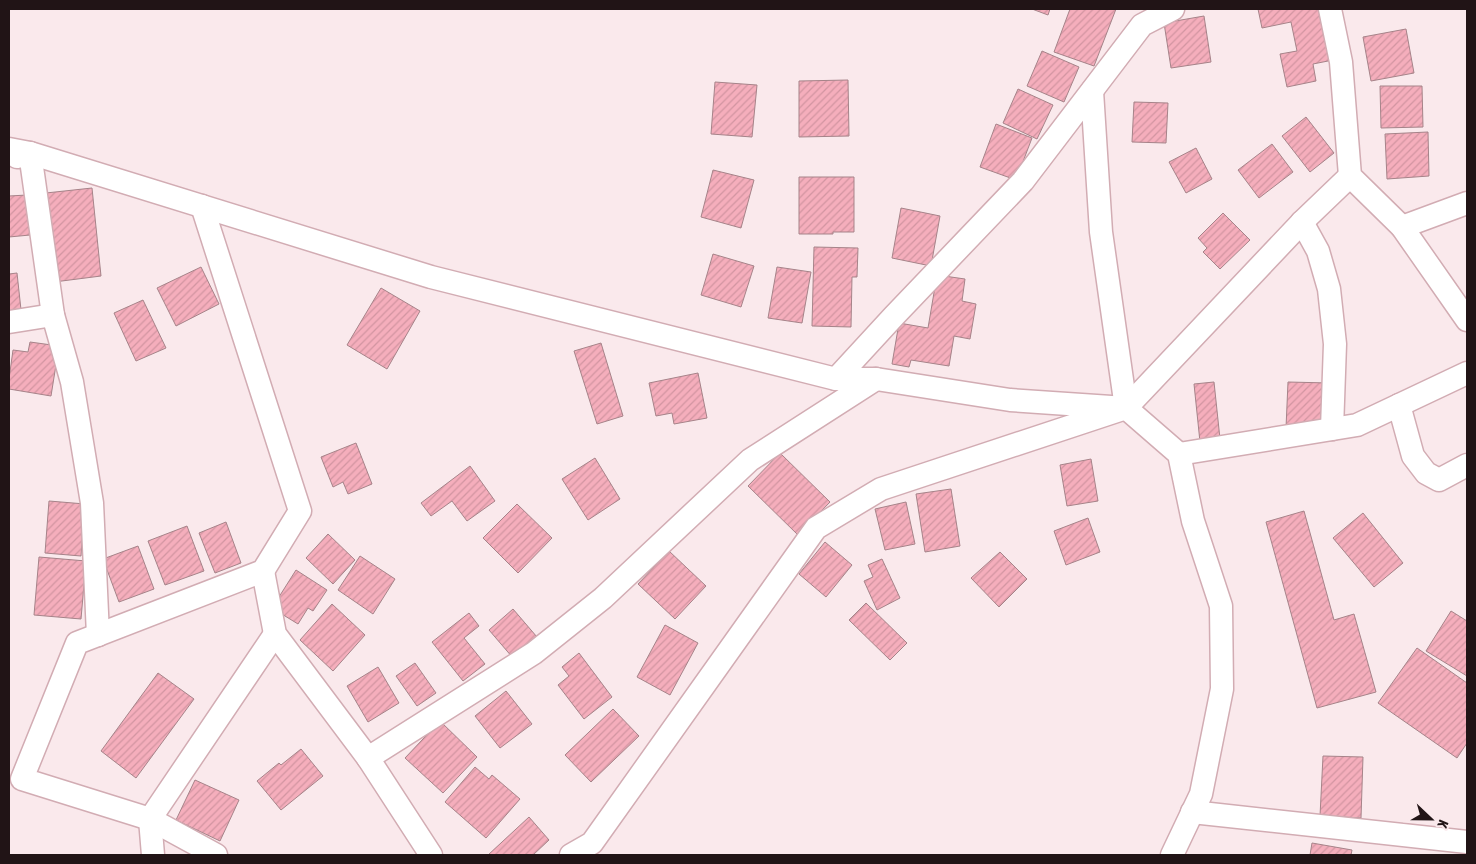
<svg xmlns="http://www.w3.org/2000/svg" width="1476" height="864" font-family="'Asap Condensed',sans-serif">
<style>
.building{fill:url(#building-hatch);stroke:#a68389}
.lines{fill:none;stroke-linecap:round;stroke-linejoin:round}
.minor-casing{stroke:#d2acb3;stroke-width:25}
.minor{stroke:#fff;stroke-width:22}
</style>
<defs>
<pattern id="building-hatch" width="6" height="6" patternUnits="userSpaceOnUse" patternTransform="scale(1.25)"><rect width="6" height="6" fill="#f5aebc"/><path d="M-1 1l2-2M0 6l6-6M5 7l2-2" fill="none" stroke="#d295a1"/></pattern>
</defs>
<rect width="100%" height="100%" fill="#fae9ec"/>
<g class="building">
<polygon points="1032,9 1050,9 1048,15"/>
<polygon points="1070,9 1116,9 1094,66 1054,52"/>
<polygon points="1258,9 1323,9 1333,60 1313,64 1316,81 1287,87 1280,54 1297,51 1291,22 1262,28"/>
<polygon points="1204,16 1211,62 1171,68 1164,23"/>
<polygon points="1406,29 1414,73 1371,81 1363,37"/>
<polygon points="1042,51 1079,67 1064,102 1027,86"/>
<polygon points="848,80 849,136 799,137 799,81"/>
<polygon points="715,82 757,85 752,137 711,134"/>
<polygon points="1380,86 1422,86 1423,127 1381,128"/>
<polygon points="1018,89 1053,105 1037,139 1003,123"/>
<polygon points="1134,102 1168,103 1166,143 1132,142"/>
<polygon points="1306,117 1334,153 1310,172 1282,136"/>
<polygon points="996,124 1032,138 1016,180 980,167"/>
<polygon points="1428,132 1429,176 1387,179 1385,134"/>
<polygon points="1272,144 1293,172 1259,198 1238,170"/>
<polygon points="1196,148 1212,179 1186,193 1169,162"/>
<polygon points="713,170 754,180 741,228 701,217"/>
<polygon points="799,177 854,177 854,232 833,232 833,234 799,234"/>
<polygon points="92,188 101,276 54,282 46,193"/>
<polygon points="27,195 30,235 9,237 9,196"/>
<polygon points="901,208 940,216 931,266 892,258"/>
<polygon points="1223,213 1250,240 1220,269 1203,252 1207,248 1198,238"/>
<polygon points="814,247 858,248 857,277 852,277 851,327 812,326"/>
<polygon points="713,254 754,266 741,307 701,295"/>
<polygon points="201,267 219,304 176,326 157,288"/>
<polygon points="777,267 811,272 802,323 768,318"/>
<polygon points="17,273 22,319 9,321 9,274"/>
<polygon points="937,275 965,279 962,301 976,304 970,339 954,336 949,366 911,360 909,367 892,364 899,323 928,328"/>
<polygon points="381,288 420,311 387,369 347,345"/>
<polygon points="143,300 166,348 136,361 114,313"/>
<polygon points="30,342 59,346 51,396 9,389 9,379 13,350 28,352"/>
<polygon points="601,343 623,416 597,424 574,351"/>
<polygon points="698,373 707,418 674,424 672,413 656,416 649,383"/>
<polygon points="1214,382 1220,439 1200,442 1194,384"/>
<polygon points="1288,382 1329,383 1328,430 1286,428"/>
<polygon points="356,443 372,484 348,494 343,482 333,487 321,457"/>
<polygon points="780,453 830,502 798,535 748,486"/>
<polygon points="595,458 620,499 588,520 562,479"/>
<polygon points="1091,459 1098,501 1067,506 1060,465"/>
<polygon points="470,466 495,501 467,521 452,501 431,516 421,503"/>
<polygon points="951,489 960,546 925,552 916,494"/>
<polygon points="49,501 85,504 81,556 45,553"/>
<polygon points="906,502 915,544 885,550 875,509"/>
<polygon points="517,504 552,538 518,573 483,538"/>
<polygon points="1304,511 1334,620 1354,614 1376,692 1317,708 1266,522"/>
<polygon points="1363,513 1403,563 1374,587 1333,538"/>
<polygon points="1088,518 1100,552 1066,565 1054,531"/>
<polygon points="226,522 241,563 215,573 199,533"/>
<polygon points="187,526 204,571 165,585 148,541"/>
<polygon points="328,534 355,560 333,584 306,558"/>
<polygon points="825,542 852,565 826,597 799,574"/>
<polygon points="138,546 154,589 119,602 103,559"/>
<polygon points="669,551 706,586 675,619 638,584"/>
<polygon points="1000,552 1027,579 999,607 971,578"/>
<polygon points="360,556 395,579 373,614 338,590"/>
<polygon points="39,557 86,561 81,619 34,615"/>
<polygon points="882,559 900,598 877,610 864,581 873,577 868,565"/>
<polygon points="296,570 327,590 313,611 308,608 298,624 272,608"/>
<polygon points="866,603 907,643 890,660 849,620"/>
<polygon points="332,604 365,635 333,671 300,640"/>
<polygon points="513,609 537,637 513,658 489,630"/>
<polygon points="1451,611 1467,621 1467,676 1426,651"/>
<polygon points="469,613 479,626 464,638 485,664 463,681 432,642"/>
<polygon points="665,625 698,643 670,695 637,677"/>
<polygon points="1417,648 1467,683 1467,743 1457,758 1378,703"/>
<polygon points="579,653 612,697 584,719 558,685 569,676 562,667"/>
<polygon points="415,663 436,693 417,706 396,676"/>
<polygon points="378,667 399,703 368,722 347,686"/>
<polygon points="158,673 194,699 136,778 101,751"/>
<polygon points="506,691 532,724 500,748 475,716"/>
<polygon points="613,709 639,736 591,782 565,755"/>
<polygon points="440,721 477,757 443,793 405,758"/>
<polygon points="301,749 323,776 281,810 257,781 279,763 281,765"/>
<polygon points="1323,756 1363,757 1361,818 1320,816"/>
<polygon points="475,767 489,779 492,775 520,799 486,838 445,802"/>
<polygon points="195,780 239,800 220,841 176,820"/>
<polygon points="529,817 549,840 533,855 488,855"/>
<polygon points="1312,843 1352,850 1351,855 1310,855"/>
</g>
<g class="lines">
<g class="minor-casing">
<g id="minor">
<polyline points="1330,9 1341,62 1350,176 1402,227 1467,320"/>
<polyline points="1092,91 1101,232 1126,408"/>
<polyline points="9,149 30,153 431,277 836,379 876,379 1010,400 1126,408 1179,454 1193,521 1221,606 1222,689 1201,794 1172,855"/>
<polyline points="17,157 30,153 53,315 72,382 92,503 98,635"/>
<polyline points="202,206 300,511 263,571 77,643 22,779 150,819 216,855"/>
<polyline points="1302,222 1318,251 1329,289 1335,344 1332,429"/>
<polyline points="1402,227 1467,203"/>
<polyline points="9,322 53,315"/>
<polyline points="836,379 894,316 1023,181 1142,25 1173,9"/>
<polyline points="1399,405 1413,456 1426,473 1439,480 1467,465"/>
<polyline points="1179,454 1357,425 1467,373"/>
<polyline points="263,571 275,634 368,758 431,855"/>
<polyline points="368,758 534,653 603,598 750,460 876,379"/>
<polyline points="1192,812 1467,842"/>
<polyline points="153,855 150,819 275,634"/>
<polyline points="571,855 592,843 816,528 881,489 1126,408 1302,222 1350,176"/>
</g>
</g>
<use href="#minor" class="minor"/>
</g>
<rect width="1476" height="864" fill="none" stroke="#211416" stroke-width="20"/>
<g transform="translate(1431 819) rotate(112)" stroke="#fae9ec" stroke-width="4" paint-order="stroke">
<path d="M0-4L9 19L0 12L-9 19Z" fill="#211416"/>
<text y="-8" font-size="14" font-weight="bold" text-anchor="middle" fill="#211416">K</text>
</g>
</svg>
